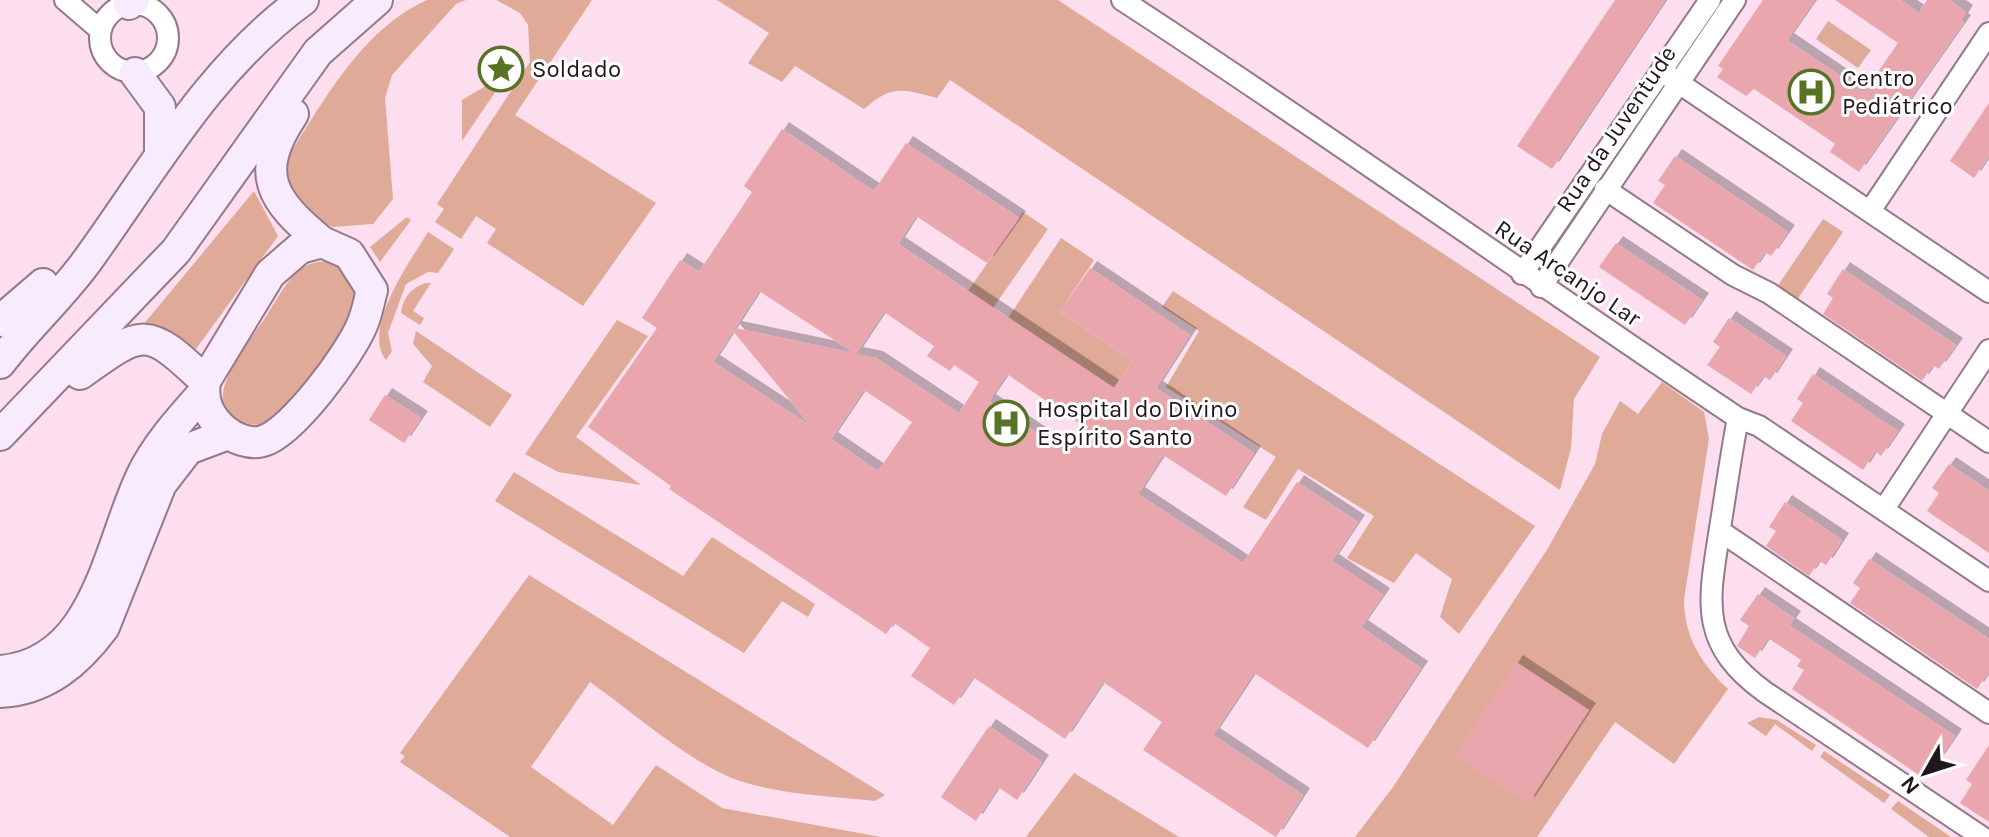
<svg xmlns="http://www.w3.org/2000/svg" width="1989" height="837" font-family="Karla,sans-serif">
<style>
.green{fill:#dfaa97}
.building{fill:#e9a6ad;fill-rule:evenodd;filter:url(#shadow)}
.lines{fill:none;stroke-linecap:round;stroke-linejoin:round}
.street-casing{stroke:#957989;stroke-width:24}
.secondary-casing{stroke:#957989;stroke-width:34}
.street{stroke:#fff;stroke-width:20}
.secondary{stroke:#f8ebfe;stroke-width:30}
.labels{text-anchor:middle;stroke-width:6;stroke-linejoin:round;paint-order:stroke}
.poi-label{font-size:24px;fill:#21161c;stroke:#fff;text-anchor:start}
.street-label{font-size:24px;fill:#21161c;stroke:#fff}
</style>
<defs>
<filter id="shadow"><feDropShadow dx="7" dy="-7" stdDeviation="0" flood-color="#0004"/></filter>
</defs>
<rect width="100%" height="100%" fill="#fddeef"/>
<g class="green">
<path d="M427,0H466L456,4L392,75L385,98L393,199L373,224L332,227L293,206L283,165C321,106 360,30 427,0Z"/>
<polygon points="496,0 592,0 515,115 656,203 583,306 487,243 496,229 476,216 461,239 435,222 444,209 437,204 530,62 528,25 520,13"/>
<path d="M717,0H1058L1600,357L1574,399L1571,448L1560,490L950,80L937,98C903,89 892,84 864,109L795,66L782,82L748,63L769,33Z"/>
<polygon points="1828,21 1871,50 1858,68 1816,39"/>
<polygon points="508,73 462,141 462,100"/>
<path d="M254,191L278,236L196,349C178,337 161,329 138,331Z"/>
<polygon points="1023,212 1048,229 993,308 968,291"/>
<polygon points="407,217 411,220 380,262 370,247"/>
<polygon points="1823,219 1843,232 1797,300 1777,287"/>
<path d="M428,232L454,249L438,273L428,272L406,284L388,333L392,351L386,360C361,329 411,260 428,232Z"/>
<polygon points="1061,238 1094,260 1060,312 1132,361 1114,388 1008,318"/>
<path d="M329,262C342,266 359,284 356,299C353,321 302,391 286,409C279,417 270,423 260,425C185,421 243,349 263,321C274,305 284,283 299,270C308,263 318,261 329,262Z"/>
<path d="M426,283H431L413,311L424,318L420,325L401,313C403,297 412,287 426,283Z"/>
<polygon points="1173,291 1535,526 1459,634 1440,617 1452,579 1416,553 1394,583 1347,558 1374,516 1298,469 1266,520 1243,507 1276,457 1166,387 1199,331 1162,307"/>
<polygon points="617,320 648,336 576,437 641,485 558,472 525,454"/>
<polygon points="416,331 512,395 490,427 423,382 432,366 413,344"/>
<path d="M1662,382L1704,412L1709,439L1684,599C1684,636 1701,664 1728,689L1674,764L1615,722L1537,837H1355L1393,787L1548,548L1595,464L1602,434L1620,401L1638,414Z"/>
<polygon points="514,472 683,576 712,537 815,604 808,617 782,601 744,653 495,501"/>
<path d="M529,575L885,795L875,801C830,796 783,795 740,781C692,765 633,712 590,682L531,767L613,825L656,765L722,808L881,837H510L400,762L405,756L400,753Z"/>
<polygon points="1759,717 1777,720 1816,745 1812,751 1775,724 1766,736 1747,723"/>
<polygon points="1824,751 1890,795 1884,803 1820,757"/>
<polygon points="1074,773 1179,837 1026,837"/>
<polygon points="1898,801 1951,837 1929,837 1891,809"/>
</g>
<g class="building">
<polygon points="1615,0 1665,0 1552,169 1517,146"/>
<polygon points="1763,0 1815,0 1787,40 1864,92 1898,43 1835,0 1900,0 1919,13 1927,0 1949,0 1966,12 1961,20 1964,22 1859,172 1830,152 1835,144 1831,141 1754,89 1746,96 1717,77 1723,69 1718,66"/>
<polygon points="1989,103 1989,156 1974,178 1950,161"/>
<path d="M782,129L874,191L906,143L1019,218L987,263L916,216L898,244L1114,388L1132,361L1060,312L1090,268L1190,335L1156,388L1254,453L1226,496L1163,455L1138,494L1243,563L1297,482L1358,522L1332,561L1383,595L1361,627L1421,668L1368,748L1254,673L1213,735L1303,795L1276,837L1143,750L1162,722L1103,682L1065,739L973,677L954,705L911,676L930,648L894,623L886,634L669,489L671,486L588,427L657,328L642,318L680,260L699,272L752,192L744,186ZM759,291L854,353L735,328ZM884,312L934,346L927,356L950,371L954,365L979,382L959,413L876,358L856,354ZM733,331L811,426L713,362ZM1007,374L1083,426L1066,452L989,401ZM864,390L912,422L878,471L831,439Z"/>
<polygon points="1675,156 1788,232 1771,256 1765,252 1753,270 1653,203 1665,185 1658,181"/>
<polygon points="1616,243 1702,300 1685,325 1599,267"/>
<polygon points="1843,269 1956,345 1939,369 1933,365 1922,381 1823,314 1833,298 1827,294"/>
<polygon points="1729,318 1786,356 1770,380 1763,376 1751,394 1707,365 1720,347 1713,342"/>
<polygon points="1813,374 1898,431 1881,456 1875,451 1863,470 1791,421 1803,403 1797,399"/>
<polygon points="385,395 421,418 404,443 369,420"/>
<polygon points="1949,464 1989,491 1989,553 1927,511 1939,493 1932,488"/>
<polygon points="1785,502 1842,540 1826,565 1819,561 1809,576 1766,546 1776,531 1769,527"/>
<polygon points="1869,559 1989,639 1989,672 1977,689 1850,603 1860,588 1853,583"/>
<polygon points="1758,594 1794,618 1789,625 1955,736 1938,761 1932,756 1919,775 1792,689 1804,670 1797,666 1801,660 1768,638 1755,658 1737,646 1749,626 1740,620"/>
<polygon points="1516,662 1589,710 1528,804 1454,756"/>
<polygon points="989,726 1042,762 1017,800 998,787 976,821 941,797"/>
<polygon points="1989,745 1989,822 1960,803 1972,784 1966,780"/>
</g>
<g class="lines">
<g class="street-casing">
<g id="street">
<polyline points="65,0 100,30"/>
<path d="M1122,0C1330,135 1531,280 1738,418L1759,426L1989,581"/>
<circle cx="134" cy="38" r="34"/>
<polyline points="1661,71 1989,292"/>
<polyline points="1605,189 1733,275 1769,293 1989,442"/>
<polyline points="1870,211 1989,33"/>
<polyline points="1522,274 1710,0"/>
<polyline points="1541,287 1735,0"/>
<path d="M1738,418C1731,454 1726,491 1720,528C1709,600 1697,643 1765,692L1982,837"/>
<polyline points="1884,509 1989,350"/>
<polyline points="1720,531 1989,713"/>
</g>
</g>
<g class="secondary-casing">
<g id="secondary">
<polyline points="129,4 134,0"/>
<polyline points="135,73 160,107 160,156"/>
<path d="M293,114C253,174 271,200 322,242"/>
<path d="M322,242L349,254L372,290C369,301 367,314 362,325C350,354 293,432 263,441C250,445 233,438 224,430C208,416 202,401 205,381L270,274L300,248Z"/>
<polyline points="0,321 43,284"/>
<path d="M0,363C27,327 61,297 87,261C153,170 210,67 303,0"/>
<path d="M80,374C144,328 147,326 205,381"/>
<polyline points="0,435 176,251 318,52 377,0"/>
<path d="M0,671C97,664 108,545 142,475C156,445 182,417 204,392"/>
<path d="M0,692C46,690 78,662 104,627L161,484L188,449L228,434"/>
</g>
</g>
<use href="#street" class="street"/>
<use href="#secondary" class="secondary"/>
</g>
<defs>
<g id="sight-ring" transform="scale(2.3)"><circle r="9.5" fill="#fff" stroke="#587326" stroke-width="1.5"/><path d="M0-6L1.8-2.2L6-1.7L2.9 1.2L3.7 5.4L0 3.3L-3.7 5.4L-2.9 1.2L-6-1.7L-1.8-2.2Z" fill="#587326"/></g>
<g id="hospital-ring" transform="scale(2.3)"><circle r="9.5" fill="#fff" stroke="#587326" stroke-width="1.5"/><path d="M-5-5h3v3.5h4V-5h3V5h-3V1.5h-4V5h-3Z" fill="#587326"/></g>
</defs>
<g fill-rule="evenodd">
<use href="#sight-ring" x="501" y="69"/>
<use href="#hospital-ring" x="1811" y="92"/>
<use href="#hospital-ring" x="1006" y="423"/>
</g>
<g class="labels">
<g class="poi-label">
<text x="532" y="77">Soldado</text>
<text x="1842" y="86">Centro<tspan x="1842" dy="28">Pediátrico</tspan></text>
<text x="1037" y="417">Hospital do Divino<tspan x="1037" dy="28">Espírito Santo</tspan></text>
</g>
<g class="street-label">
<text transform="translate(1616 129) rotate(-56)" y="8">Rua da Juventude</text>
<text transform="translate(1568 273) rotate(34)" y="8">Rua Arcanjo Lar</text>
</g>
</g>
<g transform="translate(1925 773) rotate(231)" stroke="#ffffff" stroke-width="6" paint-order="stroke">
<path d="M0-6L14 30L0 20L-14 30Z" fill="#21161c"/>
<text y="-12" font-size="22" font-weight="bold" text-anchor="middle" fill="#21161c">N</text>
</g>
</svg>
